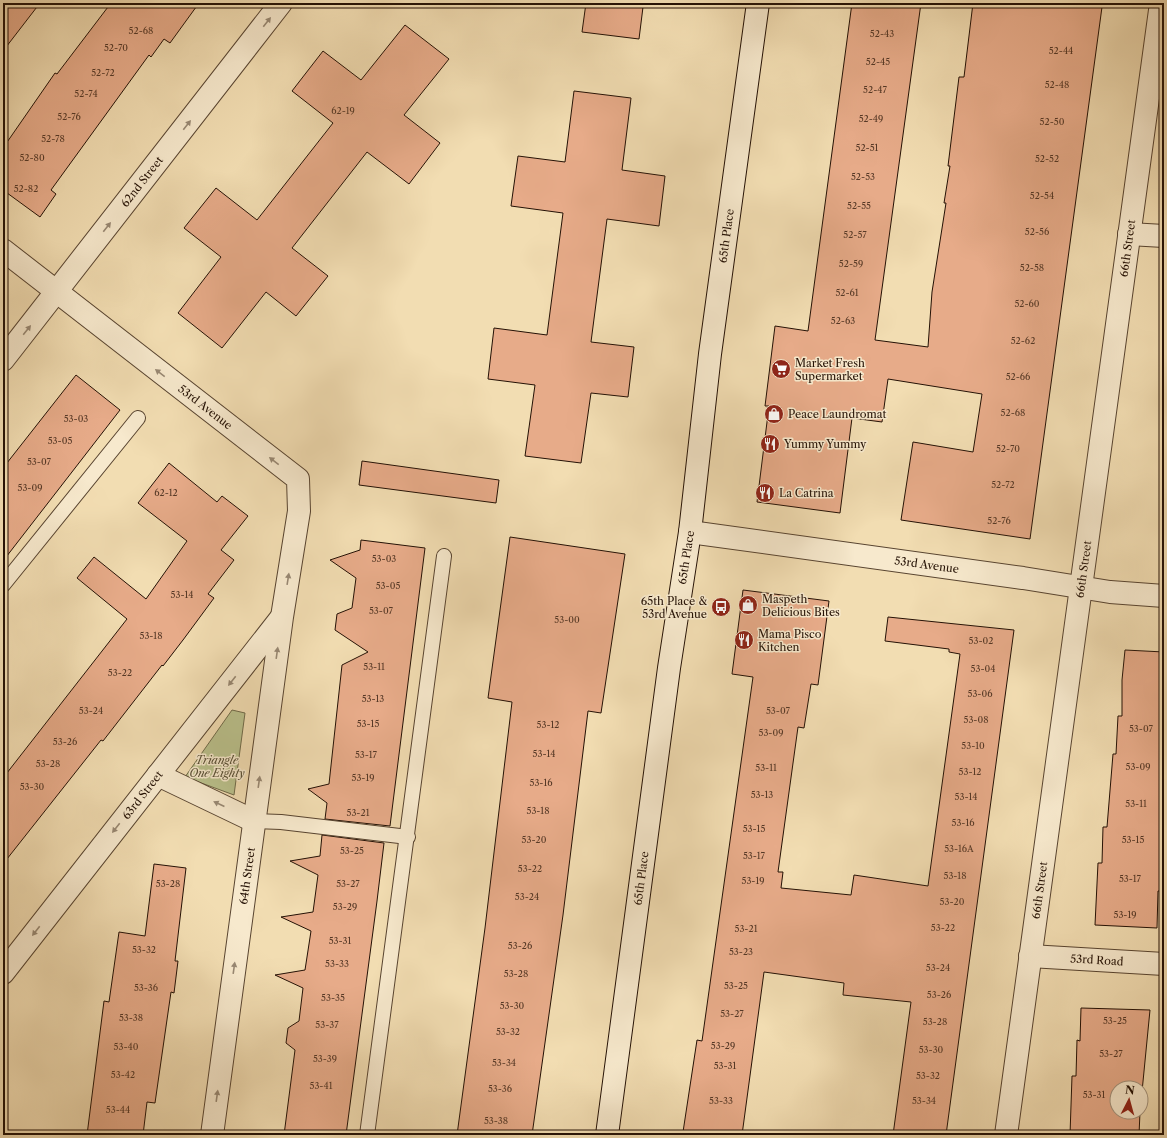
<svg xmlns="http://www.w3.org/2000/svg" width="1167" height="1138" font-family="'Libre Caslon Text',serif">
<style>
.green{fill:#bac18c;stroke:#6f6948}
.building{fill:#e7ab89;stroke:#241105}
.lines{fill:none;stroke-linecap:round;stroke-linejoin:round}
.lane-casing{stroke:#584430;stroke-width:16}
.street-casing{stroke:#584430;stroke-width:24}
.secondary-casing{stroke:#241105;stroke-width:24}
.lane{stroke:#f7e9cd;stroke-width:14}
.street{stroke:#f7e9cd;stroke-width:22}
.secondary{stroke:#f7e9cd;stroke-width:22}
.oneway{fill:#988873}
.labels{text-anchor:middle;stroke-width:3;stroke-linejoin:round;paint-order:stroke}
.number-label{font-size:9px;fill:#553826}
.street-label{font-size:11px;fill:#241105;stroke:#f7e9cd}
.poi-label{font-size:11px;fill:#241105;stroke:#f7e9cd;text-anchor:start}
.park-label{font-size:11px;font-style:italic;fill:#584f34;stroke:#f7e9cd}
</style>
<rect width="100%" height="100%" fill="#f2ddb2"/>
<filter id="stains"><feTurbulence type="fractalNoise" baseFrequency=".005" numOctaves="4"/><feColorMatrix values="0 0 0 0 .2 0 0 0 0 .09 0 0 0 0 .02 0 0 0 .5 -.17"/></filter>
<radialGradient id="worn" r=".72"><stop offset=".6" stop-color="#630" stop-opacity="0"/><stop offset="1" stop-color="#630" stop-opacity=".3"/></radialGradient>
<polygon class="green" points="232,710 245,713 234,795 185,777"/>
<g class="building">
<polygon points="3,3 40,3 3,51"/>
<polygon points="111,3 199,3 170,43 164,39 151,57 149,55 51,190 56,194 40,217 3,190 3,148 55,73 57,74"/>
<polygon points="586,3 638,3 638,7 643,7 639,39 582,32"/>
<polygon points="852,3 921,3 875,340 928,347 932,292 946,203 944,203 950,166 948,166 959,77 964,77 973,3 1069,3 1102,7 1030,539 901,520 913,442 973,452 982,394 888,379 882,422 852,418 840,513 757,502 769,406 765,406 775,326 808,331"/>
<polygon points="405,25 449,59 404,115 440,143 409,184 367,152 292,248 328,276 296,316 266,292 222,348 178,313 221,257 184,228 216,188 257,220 333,123 292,91 323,51 361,80"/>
<polygon points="574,91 631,98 622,170 665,176 659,226 607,219 591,342 634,347 628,397 591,393 581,463 525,456 535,385 488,379 494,328 547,335 563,213 511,206 518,156 565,162"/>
<polygon points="76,375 120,410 3,561 3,468"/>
<polygon points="362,461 499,480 496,503 359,485"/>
<polygon points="169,463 217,502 222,496 248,516 221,550 234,560 208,594 214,598 183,640 163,666 162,665 103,741 101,740 3,864 3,778 127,619 77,578 94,557 146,599 187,541 138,503"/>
<polygon points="510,537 625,554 601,713 588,711 563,915 532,1135 457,1135 485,928 512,702 488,698"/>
<polygon points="361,540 425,548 390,826 325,819 327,803 308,789 329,784 342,665 368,652 335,630 337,614 352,608 356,578 330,560 360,550"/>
<polygon points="743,590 829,601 818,685 811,684 804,728 798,727 778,872 783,872 781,888 851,895 854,875 928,886 960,654 949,652 949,649 885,641 888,617 1014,630 946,1135 893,1135 911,1002 843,995 844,983 764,972 742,1135 706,1135 683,1132 697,1040 702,1041 753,677 732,674"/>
<polygon points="1125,650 1164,652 1164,870 1163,891 1158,891 1157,928 1095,925 1098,863 1102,863 1103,827 1107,827 1113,754 1116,754 1118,716 1122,716 1122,680"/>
<polygon points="322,835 384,843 377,901 346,1135 284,1135 295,1050 286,1043 288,1028 299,1021 303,988 275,975 305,970 311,931 281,917 313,912 318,875 290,861 320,856"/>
<polygon points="154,864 186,868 175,961 178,961 174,993 171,992 155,1103 147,1102 143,1135 87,1135 104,1001 109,1002 119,932 145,936"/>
<polygon points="1081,1008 1150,1010 1141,1102 1141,1088 1117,1088 1117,1112 1140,1112 1139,1135 1070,1135 1072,1076 1076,1076 1077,1040 1080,1041"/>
</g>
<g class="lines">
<g class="lane-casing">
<g id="lane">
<polyline points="3,585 138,418"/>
<polyline points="254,821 281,822 408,837"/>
<polyline points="367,1135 444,556"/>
</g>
</g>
<g class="street-casing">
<g id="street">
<polyline points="1129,234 1164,236"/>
<path id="s1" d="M3,250L298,479L299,511L282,617L212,1135"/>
<path id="s2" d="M3,360L281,3"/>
<path id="s3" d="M690,532L1023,578L1110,592L1164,596"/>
<polyline points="158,775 254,821"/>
<path id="s4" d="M1030,956L1164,964"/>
<path id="s5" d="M3,973L281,618"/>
<path id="s6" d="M1006,1135L1161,3"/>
</g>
</g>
<g class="secondary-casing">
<g id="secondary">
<path id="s7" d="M607,1135L669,668L690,532L710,354L758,3"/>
</g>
</g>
<use href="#lane" class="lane"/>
<use href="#street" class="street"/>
<use href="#secondary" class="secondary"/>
</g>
<defs><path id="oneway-solid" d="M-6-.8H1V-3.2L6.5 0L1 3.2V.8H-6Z"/></defs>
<g class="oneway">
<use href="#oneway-solid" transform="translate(267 22) rotate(-52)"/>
<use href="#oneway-solid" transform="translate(187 125) rotate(-52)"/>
<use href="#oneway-solid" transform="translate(107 227) rotate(-52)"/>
<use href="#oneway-solid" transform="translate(27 330) rotate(-51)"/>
<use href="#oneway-solid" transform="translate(160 373) rotate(-142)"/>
<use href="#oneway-solid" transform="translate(274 461) rotate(-142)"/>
<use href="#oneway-solid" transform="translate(288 579) rotate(-81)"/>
<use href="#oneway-solid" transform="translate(277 653) rotate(-82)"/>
<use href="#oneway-solid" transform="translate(232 681) rotate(128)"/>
<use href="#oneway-solid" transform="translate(259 782) rotate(-82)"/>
<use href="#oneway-solid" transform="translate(219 804) rotate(-155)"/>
<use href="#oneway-solid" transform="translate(116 828) rotate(128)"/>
<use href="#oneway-solid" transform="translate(36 931) rotate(128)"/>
<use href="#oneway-solid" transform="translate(234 968) rotate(-82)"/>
<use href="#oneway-solid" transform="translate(217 1096) rotate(-82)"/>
</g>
<defs>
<g id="supermarket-disc" transform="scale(1)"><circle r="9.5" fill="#8f2418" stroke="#f7e9cd"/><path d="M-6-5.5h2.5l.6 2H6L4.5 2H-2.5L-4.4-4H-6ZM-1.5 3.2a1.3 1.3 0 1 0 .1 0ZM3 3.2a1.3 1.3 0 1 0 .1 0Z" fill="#fff"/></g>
<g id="shop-disc" transform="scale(1)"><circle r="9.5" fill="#8f2418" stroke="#f7e9cd"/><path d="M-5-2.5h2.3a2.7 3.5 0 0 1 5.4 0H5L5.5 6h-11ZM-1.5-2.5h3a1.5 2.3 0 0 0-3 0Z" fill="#fff"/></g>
<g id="restaurant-disc" transform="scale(1)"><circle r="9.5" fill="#8f2418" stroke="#f7e9cd"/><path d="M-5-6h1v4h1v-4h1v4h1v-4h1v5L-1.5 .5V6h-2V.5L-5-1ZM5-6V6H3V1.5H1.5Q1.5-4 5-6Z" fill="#fff"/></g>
<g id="bus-disc" transform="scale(1)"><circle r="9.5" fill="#8f2418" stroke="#f7e9cd"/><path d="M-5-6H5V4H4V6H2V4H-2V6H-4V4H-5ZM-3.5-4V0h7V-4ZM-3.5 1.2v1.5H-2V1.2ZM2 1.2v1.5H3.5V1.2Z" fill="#fff"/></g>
</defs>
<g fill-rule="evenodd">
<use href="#supermarket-disc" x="781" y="369"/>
<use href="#shop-disc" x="774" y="414"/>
<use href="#restaurant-disc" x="770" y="444"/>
<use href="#restaurant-disc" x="765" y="493"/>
<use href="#shop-disc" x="748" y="605"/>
<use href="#bus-disc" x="721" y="607"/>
<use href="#restaurant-disc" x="744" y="640"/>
</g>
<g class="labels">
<g class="number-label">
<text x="141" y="34">52-68</text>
<text x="882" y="37">52-43</text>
<text x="116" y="51">52-70</text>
<text x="1061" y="54">52-44</text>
<text x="878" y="65">52-45</text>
<text x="103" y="76">52-72</text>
<text x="1057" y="88">52-48</text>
<text x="875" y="93">52-47</text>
<text x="86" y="97">52-74</text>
<text x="343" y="114">62-19</text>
<text x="69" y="120">52-76</text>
<text x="871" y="122">52-49</text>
<text x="1052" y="125">52-50</text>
<text x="53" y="142">52-78</text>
<text x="867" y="151">52-51</text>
<text x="32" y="161">52-80</text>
<text x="1047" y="162">52-52</text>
<text x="863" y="180">52-53</text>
<text x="26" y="192">52-82</text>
<text x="1042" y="199">52-54</text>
<text x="859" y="209">52-55</text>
<text x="1037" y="235">52-56</text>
<text x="855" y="238">52-57</text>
<text x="851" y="267">52-59</text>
<text x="1032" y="271">52-58</text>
<text x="847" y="296">52-61</text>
<text x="1027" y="307">52-60</text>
<text x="843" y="324">52-63</text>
<text x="1023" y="344">52-62</text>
<text x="1018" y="380">52-66</text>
<text x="1013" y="416">52-68</text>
<text x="76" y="422">53-03</text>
<text x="60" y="444">53-05</text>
<text x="1008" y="452">52-70</text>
<text x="39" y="465">53-07</text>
<text x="1003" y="488">52-72</text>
<text x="30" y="491">53-09</text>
<text x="166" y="496">62-12</text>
<text x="999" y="524">52-76</text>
<text x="384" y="562">53-03</text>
<text x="388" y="589">53-05</text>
<text x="182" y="598">53-14</text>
<text x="381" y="614">53-07</text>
<text x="567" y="623">53-00</text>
<text x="151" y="639">53-18</text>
<text x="981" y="644">53-02</text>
<text x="374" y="670">53-11</text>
<text x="983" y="672">53-04</text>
<text x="120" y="676">53-22</text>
<text x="980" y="697">53-06</text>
<text x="373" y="702">53-13</text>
<text x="91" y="714">53-24</text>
<text x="778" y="714">53-07</text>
<text x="976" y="723">53-08</text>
<text x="368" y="727">53-15</text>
<text x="548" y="728">53-12</text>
<text x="1141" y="732">53-07</text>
<text x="771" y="736">53-09</text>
<text x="65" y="745">53-26</text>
<text x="973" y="749">53-10</text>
<text x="544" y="757">53-14</text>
<text x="366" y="758">53-17</text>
<text x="48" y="767">53-28</text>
<text x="1138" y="770">53-09</text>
<text x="766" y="771">53-11</text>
<text x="970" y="775">53-12</text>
<text x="363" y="781">53-19</text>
<text x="541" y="786">53-16</text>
<text x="32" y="790">53-30</text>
<text x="762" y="798">53-13</text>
<text x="966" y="800">53-14</text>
<text x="1136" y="807">53-11</text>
<text x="538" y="814">53-18</text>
<text x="358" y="816">53-21</text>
<text x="963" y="826">53-16</text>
<text x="754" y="832">53-15</text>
<text x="534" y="843">53-20</text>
<text x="1133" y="843">53-15</text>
<text x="959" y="852">53-16A</text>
<text x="352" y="854">53-25</text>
<text x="754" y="859">53-17</text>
<text x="530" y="872">53-22</text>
<text x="955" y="879">53-18</text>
<text x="1130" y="882">53-17</text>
<text x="753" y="884">53-19</text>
<text x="168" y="887">53-28</text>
<text x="348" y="887">53-27</text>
<text x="527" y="900">53-24</text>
<text x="952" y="905">53-20</text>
<text x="345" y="910">53-29</text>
<text x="1125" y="918">53-19</text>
<text x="943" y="931">53-22</text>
<text x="746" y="932">53-21</text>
<text x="340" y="944">53-31</text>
<text x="520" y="949">53-26</text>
<text x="144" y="953">53-32</text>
<text x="741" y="955">53-23</text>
<text x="337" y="967">53-33</text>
<text x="938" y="971">53-24</text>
<text x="516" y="977">53-28</text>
<text x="736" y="989">53-25</text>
<text x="146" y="991">53-36</text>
<text x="939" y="998">53-26</text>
<text x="333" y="1001">53-35</text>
<text x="512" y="1009">53-30</text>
<text x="732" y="1017">53-27</text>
<text x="131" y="1021">53-38</text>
<text x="1115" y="1024">53-25</text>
<text x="935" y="1025">53-28</text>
<text x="327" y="1028">53-37</text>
<text x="508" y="1035">53-32</text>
<text x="723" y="1049">53-29</text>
<text x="126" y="1050">53-40</text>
<text x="931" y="1053">53-30</text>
<text x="1111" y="1057">53-27</text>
<text x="325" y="1062">53-39</text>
<text x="504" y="1066">53-34</text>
<text x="725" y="1069">53-31</text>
<text x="123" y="1078">53-42</text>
<text x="928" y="1079">53-32</text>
<text x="321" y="1089">53-41</text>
<text x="500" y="1092">53-36</text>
<text x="1094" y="1098">53-31</text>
<text x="721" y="1104">53-33</text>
<text x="924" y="1104">53-34</text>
<text x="118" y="1113">53-44</text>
<text x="496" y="1124">53-38</text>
</g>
<g class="street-label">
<text dy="4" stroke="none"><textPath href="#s2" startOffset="226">62nd Street</textPath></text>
<text dy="4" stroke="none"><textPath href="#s7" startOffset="907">65th Place</textPath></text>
<text dy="4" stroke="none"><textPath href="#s6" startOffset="895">66th Street</textPath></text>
<text dy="4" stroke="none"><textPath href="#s1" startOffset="256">53rd Avenue</textPath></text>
<text dy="4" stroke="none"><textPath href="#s7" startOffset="583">65th Place</textPath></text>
<text dy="4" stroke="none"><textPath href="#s3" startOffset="239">53rd Avenue</textPath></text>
<text dy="4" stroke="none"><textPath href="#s6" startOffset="571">66th Street</textPath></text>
<text dy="4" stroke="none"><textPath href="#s5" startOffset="226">63rd Street</textPath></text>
<text transform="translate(247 876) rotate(-82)" y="4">64th Street</text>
<text dy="4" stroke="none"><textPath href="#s7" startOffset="259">65th Place</textPath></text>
<text dy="4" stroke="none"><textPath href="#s6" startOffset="247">66th Street</textPath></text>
<text dy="4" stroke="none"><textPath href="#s4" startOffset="67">53rd Road</textPath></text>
</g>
<g class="poi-label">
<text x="795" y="367">Market Fresh<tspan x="795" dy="13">Supermarket</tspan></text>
<text x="788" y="418">Peace Laundromat</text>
<text x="784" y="448">Yummy Yummy</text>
<text x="779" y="497">La Catrina</text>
<text x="762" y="603">Maspeth<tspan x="762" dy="13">Delicious Bites</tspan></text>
<text x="707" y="605" text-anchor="end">65th Place &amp;<tspan x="707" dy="13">53rd Avenue</tspan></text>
<text x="758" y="638">Mama Pisco<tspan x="758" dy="13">Kitchen</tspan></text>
</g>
<g class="park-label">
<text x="217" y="764">Triangle<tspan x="217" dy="13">One Eighty</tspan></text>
</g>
</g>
<rect width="1167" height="1138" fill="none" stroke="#f2ddb2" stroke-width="16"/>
<rect x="4" y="4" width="1159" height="1130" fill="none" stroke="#241105" stroke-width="2"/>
<rect x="8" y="8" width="1151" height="1122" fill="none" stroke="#241105"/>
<g transform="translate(1129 1100) rotate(6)"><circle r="19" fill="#f7e9cd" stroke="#a3937d"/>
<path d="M0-3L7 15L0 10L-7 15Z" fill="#8f2418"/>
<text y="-6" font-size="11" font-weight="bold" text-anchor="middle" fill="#241105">N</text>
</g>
<rect width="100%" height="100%" filter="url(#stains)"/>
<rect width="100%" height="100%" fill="url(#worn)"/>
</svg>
